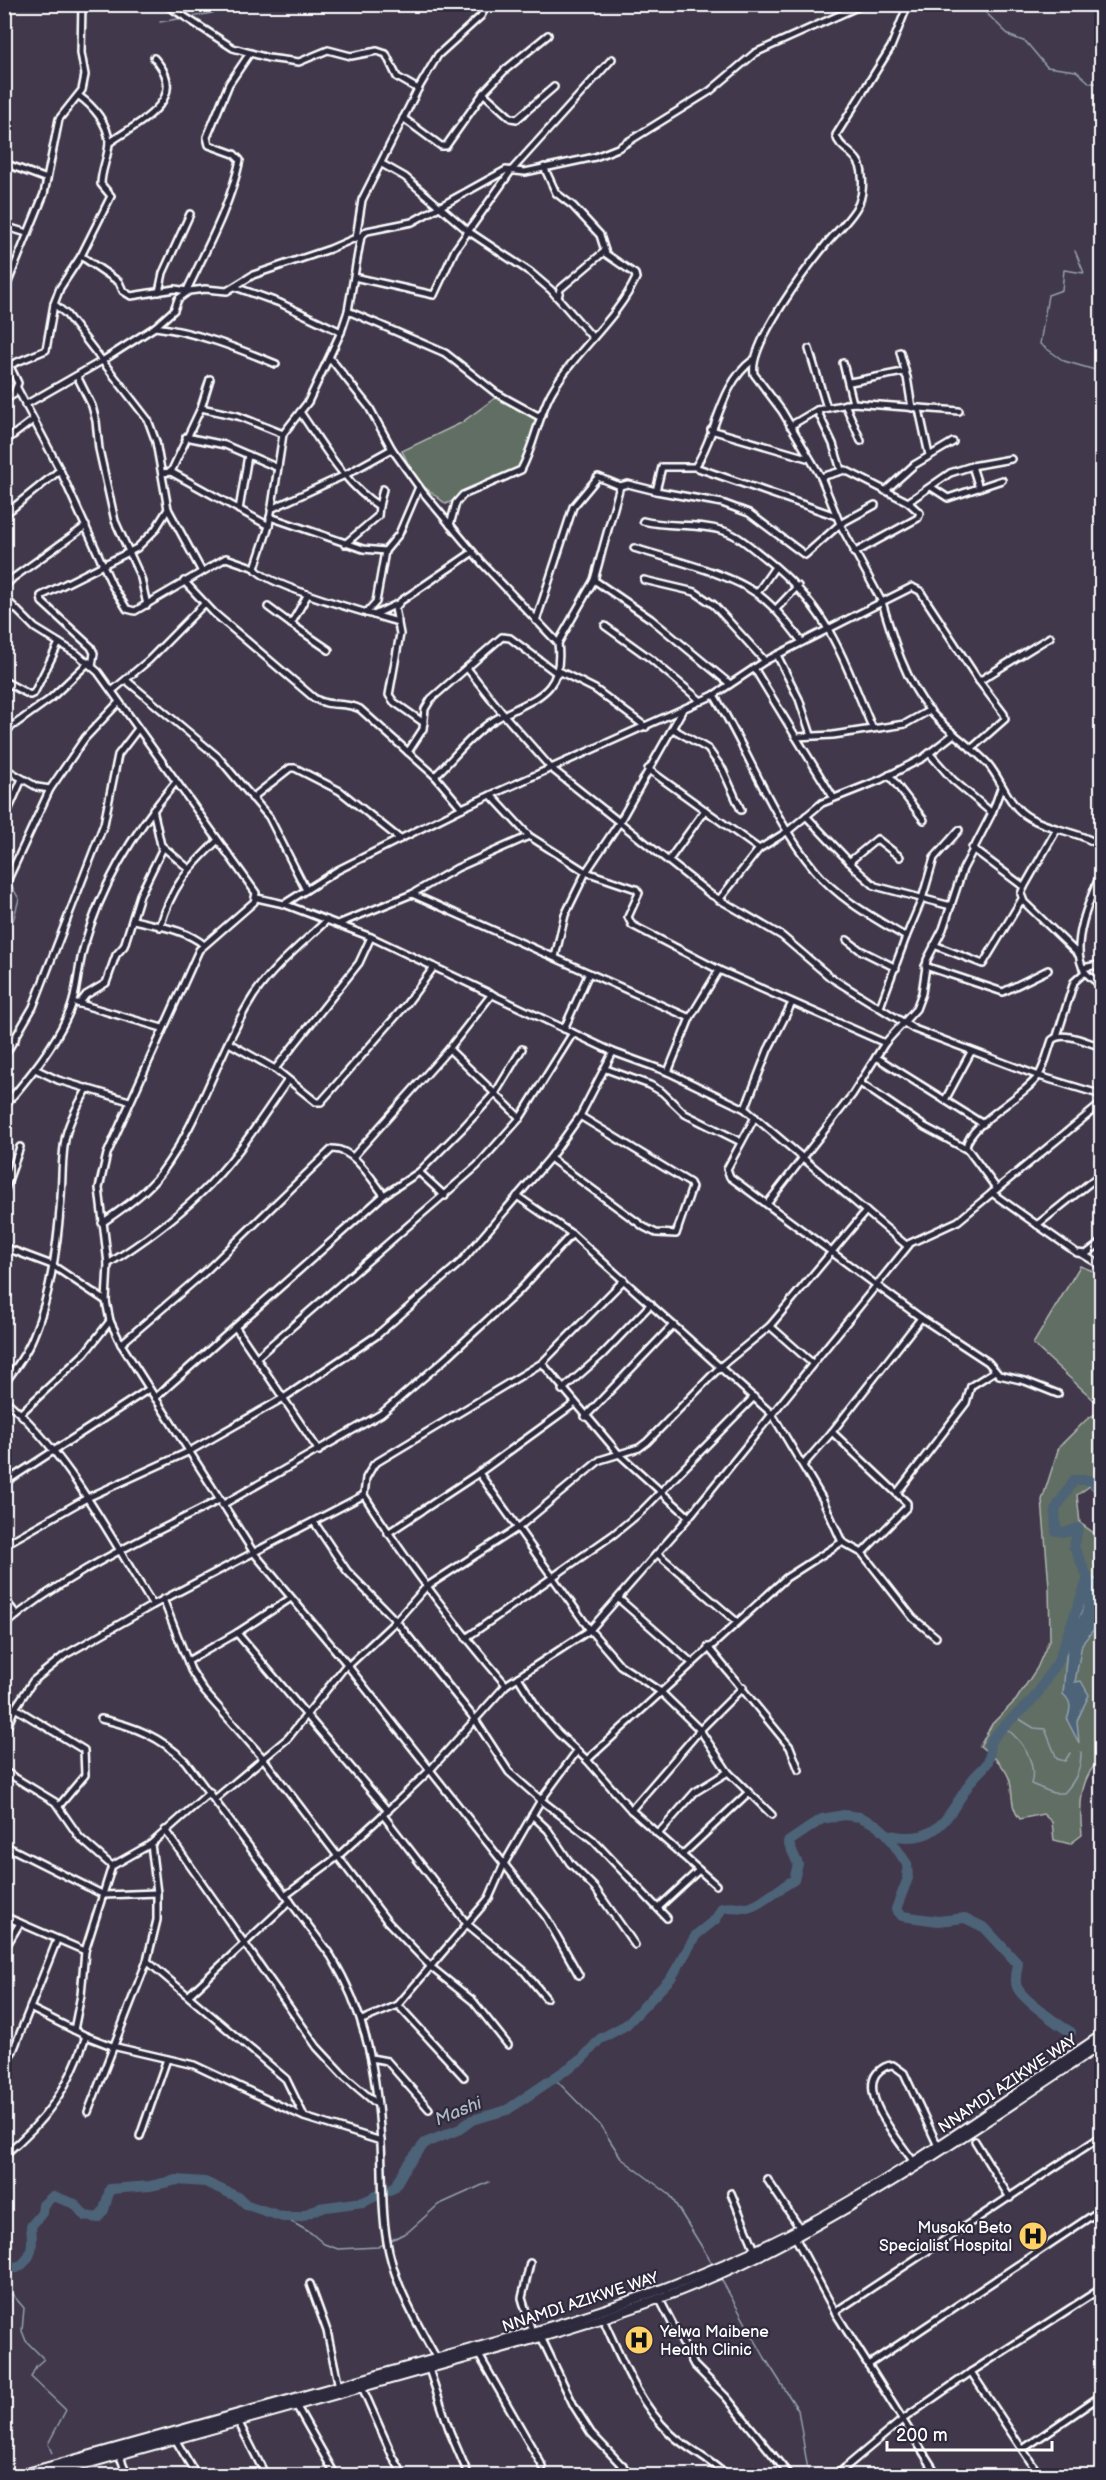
<svg xmlns="http://www.w3.org/2000/svg" width="1106" height="2480" font-family="'Balsamiq Sans',sans-serif">
<style>
.green{fill:#616e63;stroke:#b0b6b1;stroke-width:1.5}
.water{fill:#4d6378;stroke:#94a1ae;stroke-width:1.5}
.lines{fill:none;stroke-linecap:round;stroke-linejoin:round}
.stream{stroke:#94a1ae;stroke-width:1.5}
.river{stroke:#4d6378;stroke-width:10}
.minor-casing{stroke:#fff;stroke-width:10}
.highway-casing{stroke:#fff;stroke-width:12}
.minor{stroke:#2f2a3d;stroke-width:5}
.highway{stroke:#2f2a3d;stroke-width:8}
.labels{text-anchor:middle;stroke-width:4.5;stroke-linejoin:round;paint-order:stroke}
.street-label{font-size:16px;fill:#fff;stroke:#2f2a3d}
.poi-label{font-size:16px;fill:#fff;stroke:#2f2a3d;text-anchor:end}
.water-label{font-size:18px;font-style:italic;fill:#afb9c2;stroke:#2f2a3d}
</style>
<rect width="100%" height="100%" fill="#42384c"/>
<filter id="ink" filterUnits="userSpaceOnUse"><feTurbulence type="fractalNoise" baseFrequency=".0167" numOctaves="2"/><feDisplacementMap in="SourceGraphic" scale="12" xChannelSelector="R" yChannelSelector="G"/><feConvolveMatrix kernelMatrix="1 2 1 2 8 2 1 2 1" color-interpolation-filters="sRGB"/></filter>
<g filter="url(#ink)">
<g class="green">
<polygon points="498,396 538,417 522,468 446,504 417,481 402,451 461,423"/>
<polygon points="1080,1266 1101,1274 1102,1400 1096,1402 1033,1344"/>
<path d="M1101,1410V1498L1090,1486L1077,1495L1080,1523L1097,1535L1102,1532L1101,1758C1079,1779 1079,1806 1082,1835L1070,1844L1054,1840L1052,1822L1043,1814L1020,1819C1009,1806 1014,1793 1009,1778C1003,1763 991,1755 980,1746L992,1724L1016,1700L1037,1668L1050,1638L1049,1586L1042,1500L1059,1447L1086,1420Z"/>
</g>
<path class="water" d="M1090,1576L1101,1583L1098,1624L1082,1644L1075,1682L1081,1681L1089,1695L1077,1721L1079,1743L1067,1720C1071,1708 1072,1702 1063,1694L1068,1635L1081,1613Z"/>
<g class="lines">
<g class="stream">
<polyline points="977,4 1010,36 1026,42 1047,67 1076,71 1090,83 1102,83"/>
<polyline points="191,17 217,12 227,4"/>
<polyline points="160,22 183,18"/>
<polyline points="1075,251 1084,273 1064,270 1062,290 1048,295 1040,344 1064,361 1102,372"/>
<polyline points="4,929 13,921 19,899 9,881"/>
<polyline points="1016,1717 1034,1728 1045,1729 1057,1759 1065,1761 1070,1753"/>
<path d="M1008,1730C1024,1743 1037,1764 1031,1784L1053,1793H1064C1076,1780 1081,1770 1081,1752"/>
<polyline points="555,2079 600,2125 622,2159 670,2195 713,2265"/>
<polyline points="283,2217 311,2233 324,2244 338,2249 378,2247 386,2243"/>
<polyline points="390,2241 409,2231 438,2205 489,2182"/>
<polyline points="720,2277 765,2358 798,2410 809,2476"/>
<polyline points="4,2292 12,2294 24,2308 22,2331 26,2341 44,2359 36,2366 31,2377 66,2410 48,2444 52,2453"/>
</g>
<g class="river">
<path d="M887,1834C937,1847 946,1818 970,1783C981,1766 993,1768 989,1744C1001,1725 1018,1715 1032,1700C1043,1689 1046,1675 1057,1664L1088,1578L1074,1547L1078,1528L1067,1532L1056,1531L1055,1510L1074,1480H1091L1102,1492"/>
<path d="M4,2263L17,2268C34,2258 33,2244 31,2226L42,2213L43,2205L53,2196L75,2204L85,2216L98,2218L104,2210L110,2189L150,2186L177,2180L205,2182L238,2197L247,2205L283,2217H300L319,2208L363,2202L394,2188L407,2165L425,2143L460,2129L472,2120L507,2110L582,2059L600,2039L626,2025L671,1978L696,1935L716,1919L722,1908C731,1906 739,1908 747,1908C758,1907 782,1886 794,1880L798,1864L788,1842L822,1819L844,1815L860,1817L877,1825L887,1834L907,1864L908,1878L896,1909L902,1916L938,1921L965,1918L985,1928L1018,1964C1017,1972 1014,1980 1017,1987C1022,1999 1060,2026 1071,2032"/>
<polyline points="4,2297 7,2301 4,2306"/>
</g>
<g class="minor-casing">
<g id="minor">
<polyline points="165,4 233,48 268,58 299,62 328,50 351,56 377,51 386,54 397,77 418,89"/>
<polyline points="483,93 511,118 517,119 554,87"/>
<path d="M79,96C93,106 108,123 109,142C109,155 101,170 101,184L111,196L81,256"/>
<polyline points="403,118 441,146 446,146 485,91 505,70 548,35"/>
<path d="M109,143C140,121 192,99 154,58"/>
<polyline points="4,163 47,179"/>
<polyline points="382,164 405,177 468,231 530,272 551,290 593,338"/>
<polyline points="4,226 27,233"/>
<polyline points="356,238 362,200 418,89 438,55 481,16 487,4"/>
<polyline points="354,277 434,295 455,250 511,171 612,59"/>
<polyline points="235,287 280,303 341,332"/>
<path d="M187,290C207,248 230,206 240,160L234,154L209,145L207,137L229,84L250,53"/>
<polyline points="4,292 44,194 59,119 82,90 85,75 81,53 82,4"/>
<polyline points="159,292 163,273 190,214"/>
<polyline points="558,298 560,289 605,251"/>
<polyline points="54,304 66,314 148,420 156,442 168,509 201,570"/>
<polyline points="348,311 445,353 496,393 538,416 541,414"/>
<path d="M155,327C197,332 237,348 276,364"/>
<polyline points="809,349 827,408"/>
<polyline points="900,352 906,374"/>
<polyline points="4,354 18,383 13,395 4,400"/>
<path d="M330,358L369,407L392,449L422,491L482,563L558,643C565,698 529,698 491,722C470,736 453,759 435,776"/>
<polyline points="843,363 853,403"/>
<polyline points="10,365 46,350 54,304 60,288 81,256 119,282 123,291 131,296 175,289 187,291"/>
<polyline points="77,376 92,406 96,421 99,449 115,521 141,578 147,605"/>
<polyline points="850,382 903,372 907,377 912,408"/>
<polyline points="17,388 60,470 113,587 127,609 135,611 226,558 255,568 269,526 283,434 308,402 341,332 348,311 361,236 367,231 412,222 506,170 525,172 595,157 618,148 710,91 755,53 864,4"/>
<polyline points="845,404 861,441"/>
<polyline points="25,405 102,361 155,327 174,310 178,299 189,291 205,289 227,291 253,275 330,249 360,236"/>
<polyline points="201,408 238,416 283,434"/>
<polyline points="919,409 929,455"/>
<polyline points="817,410 833,444 841,470"/>
<path d="M300,412C323,445 345,485 379,506L378,516L345,544"/>
<polyline points="790,426 817,410 853,403 959,411"/>
<polyline points="711,430 807,458"/>
<polyline points="186,437 225,445 276,467"/>
<polyline points="4,442 33,420"/>
<polyline points="972,466 979,488"/>
<polyline points="695,467 836,516"/>
<polyline points="171,472 201,408 210,379"/>
<polyline points="162,473 171,472 269,526"/>
<polyline points="821,477 845,470 908,502 920,513 918,518 854,553"/>
<polyline points="931,487 948,498 1002,480"/>
<polyline points="656,491 722,503 749,513 805,555 840,524 875,505"/>
<polyline points="885,491 914,465 953,442"/>
<polyline points="908,502 950,473 972,466 1011,459"/>
<polyline points="379,506 383,489"/>
<polyline points="271,509 345,475 392,449"/>
<polyline points="239,510 248,455"/>
<polyline points="4,515 60,470"/>
<polyline points="270,517 363,549 385,551 399,534 419,487"/>
<path d="M643,521C670,528 696,522 724,531C740,536 753,549 766,559C830,610 841,655 872,727"/>
<path d="M450,525L456,503L463,495L521,470C534,446 538,417 551,393C575,351 616,321 636,278L635,274L606,254L600,235L573,206L556,193L544,167"/>
<path d="M634,548C669,559 730,573 759,595C776,608 789,625 802,642"/>
<path d="M255,568C264,585 374,615 398,622"/>
<polyline points="594,580 651,619 730,684"/>
<polyline points="644,580 695,592 714,605 765,661"/>
<path d="M184,581L214,613L314,698C329,708 344,701 360,709L435,776L462,808"/>
<polyline points="4,587 13,578 86,526"/>
<polyline points="757,593 775,567"/>
<polyline points="4,597 35,628 77,654 98,672 256,893 254,902 199,950 107,1154 99,1188 108,1264 106,1301 110,1321 121,1344 254,1553 347,1664 288,1738 215,1799"/>
<polyline points="268,607 291,624 308,594"/>
<polyline points="776,609 798,586"/>
<polyline points="366,613 376,602 385,551"/>
<polyline points="374,615 397,604"/>
<polyline points="536,621 573,507 598,477 620,486"/>
<polyline points="291,624 329,650"/>
<polyline points="605,626 651,659 701,701"/>
<path d="M558,643L594,580L620,486L628,484L656,491L662,467H695C717,435 719,385 753,360"/>
<polyline points="777,655 799,699 811,735"/>
<polyline points="92,666 94,653 91,647 42,602 41,596 137,548 155,530 168,509"/>
<polyline points="467,668 504,715 551,768 710,894 782,936 830,977 914,1029 1039,1076 1102,1095"/>
<polyline points="754,668 796,737 833,735 905,724 930,710"/>
<polyline points="559,671 595,689 646,727"/>
<polyline points="126,680 218,757 234,776 269,817 306,890"/>
<polyline points="4,681 30,695 34,693 59,643"/>
<polyline points="979,681 1050,637"/>
<polyline points="112,691 149,660 204,604"/>
<path d="M714,695C748,750 773,820 814,869C837,898 874,918 906,937L880,1007"/>
<polyline points="424,723 394,702 389,695 400,634 395,608 401,601 473,552"/>
<polyline points="673,729 708,749 723,770 741,810"/>
<polyline points="4,732 50,699 89,662"/>
<polyline points="796,737 833,797"/>
<path d="M971,749L1005,719L1004,714L979,681L920,591L912,587L882,602C893,639 905,680 930,711C947,731 970,745 988,764C1003,782 1008,806 1030,818C1053,831 1080,831 1102,847"/>
<polyline points="408,752 423,729 425,709 431,699 502,637 510,638 558,674"/>
<polyline points="930,754 953,780 992,813"/>
<polyline points="4,768 37,787 50,789"/>
<polyline points="648,769 759,849"/>
<polyline points="889,775 924,820"/>
<polyline points="491,795 529,836 586,872 636,889 639,893 628,917 632,925 719,970 885,1043"/>
<polyline points="252,798 290,768 295,768 340,791 400,839"/>
<polyline points="806,816 859,872 875,886 951,906"/>
<polyline points="4,820 22,779"/>
<polyline points="162,846 188,868"/>
<polyline points="972,848 1024,887 1057,829"/>
<polyline points="669,860 705,810"/>
<polyline points="849,862 877,839 900,857"/>
<path d="M1102,871C1091,896 1069,945 1084,970C1087,976 1096,981 1102,986"/>
<polyline points="1024,887 1021,894 1024,902 1078,954"/>
<polyline points="4,888 50,789 85,738 119,702"/>
<polyline points="412,894 690,1018"/>
<polyline points="257,898 284,904 371,937 613,1052 668,1072 745,1109 906,1245 958,1221 1102,1103"/>
<polyline points="719,900 759,849 788,831 822,803 880,780 923,758 954,734"/>
<path d="M284,904L338,870L462,808L714,695L765,661L882,602L840,524L821,477L782,411L754,374C748,345 808,266 827,243C837,231 853,217 859,203C862,195 863,184 862,176C862,153 839,151 836,135L891,47L907,7"/>
<path d="M134,920C157,926 185,929 204,945"/>
<polyline points="338,924 412,894 457,868 529,836"/>
<path d="M160,927C172,886 187,870 217,841"/>
<polyline points="906,937 922,899 934,858 959,830"/>
<polyline points="847,940 860,950 896,968"/>
<polyline points="934,945 983,964 1022,899"/>
<polyline points="555,957 565,915 586,872 619,823 682,711"/>
<polyline points="925,966 1003,992 1048,970"/>
<polyline points="1083,968 1102,964"/>
<polyline points="77,1003 162,1028"/>
<polyline points="79,1004 86,995 106,983 116,955 124,946 140,895 162,850 153,809"/>
<polyline points="564,1029 589,973"/>
<polyline points="4,1033 15,1040"/>
<polyline points="1057,1036 1074,982 1085,972"/>
<polyline points="229,1043 275,1069 316,1102 321,1102 405,1006 434,967"/>
<polyline points="449,1049 520,1118"/>
<polyline points="4,1057 33,1007 104,824 118,755 137,730"/>
<polyline points="876,1057 983,1124"/>
<polyline points="35,1069 58,1080 129,1101"/>
<polyline points="275,1069 359,963 371,937"/>
<polyline points="606,1069 650,1085 662,1092 685,1114 741,1142"/>
<polyline points="668,1072 690,1018 719,970"/>
<polyline points="860,1083 925,1127 968,1150"/>
<polyline points="945,1100 971,1052"/>
<path d="M4,1107C27,1079 52,1050 67,1017C78,995 77,969 84,946C101,886 135,830 175,783"/>
<polyline points="745,1109 768,1050 792,1003"/>
<polyline points="755,1117 727,1169 730,1177 921,1318 988,1362 999,1375 1025,1381 1058,1394"/>
<polyline points="353,1157 449,1049 492,994"/>
<polyline points="550,1158 644,1227 656,1233 676,1234 692,1187 690,1183 580,1116"/>
<polyline points="419,1172 445,1196"/>
<path d="M997,1189L966,1147C970,1122 1026,1096 1039,1075C1045,1065 1048,1051 1052,1040C1064,1030 1088,1043 1102,1047"/>
<polyline points="4,1192 20,1147"/>
<polyline points="992,1193 1077,1253 1086,1254 1102,1242"/>
<polyline points="517,1196 572,1234 772,1414 822,1498 842,1542 862,1553 913,1618 936,1637"/>
<polyline points="767,1204 852,1095 885,1043 916,1009 922,993 927,960 943,929 963,869 992,813 1001,788"/>
<path d="M102,1223C122,1209 146,1193 161,1173C201,1120 218,1051 254,995C273,967 303,943 327,920"/>
<polyline points="1037,1225 1102,1173"/>
<polyline points="4,1247 52,1265 106,1301"/>
<polyline points="1082,1254 1102,1266"/>
<path d="M108,1264C140,1244 173,1220 200,1194C235,1161 261,1119 288,1080"/>
<polyline points="770,1326 812,1363"/>
<polyline points="236,1328 319,1451"/>
<path d="M121,1344L206,1271L332,1149C354,1148 372,1180 384,1195"/>
<polyline points="257,1357 477,1166 520,1118 573,1033"/>
<polyline points="542,1363 618,1453 689,1517"/>
<path d="M4,1384C15,1369 26,1354 33,1337C51,1295 58,1242 61,1197C64,1144 59,1136 88,1088"/>
<polyline points="562,1390 603,1354 651,1304"/>
<polyline points="155,1398 384,1195 419,1172 461,1130 496,1092 522,1049"/>
<path d="M4,1399C69,1454 108,1534 153,1605"/>
<polyline points="21,1413 85,1353 110,1321"/>
<polyline points="585,1417 673,1325"/>
<polyline points="832,1432 907,1503 907,1507 862,1553"/>
<polyline points="804,1464 832,1432 921,1318"/>
<polyline points="479,1473 590,1630 620,1665 661,1692 700,1730 728,1772 772,1815"/>
<polyline points="4,1483 149,1389"/>
<polyline points="897,1493 966,1403 971,1386 995,1371"/>
<polyline points="222,1505 381,1414 444,1360 519,1291 572,1234"/>
<polyline points="314,1522 347,1571 396,1621 474,1718 509,1772 541,1800 593,1840 667,1918"/>
<polyline points="388,1533 479,1473 574,1404"/>
<polyline points="4,1545 87,1498 190,1451 285,1397 376,1336 461,1262 550,1158 580,1116 613,1052"/>
<polyline points="658,1554 737,1622"/>
<polyline points="4,1599 17,1615"/>
<polyline points="163,1599 191,1670 204,1691 263,1758 387,1921 432,1968 473,2001 508,2045"/>
<polyline points="619,1599 692,1663"/>
<path d="M4,1626C67,1572 146,1538 219,1500"/>
<polyline points="237,1633 388,1811"/>
<polyline points="466,1638 614,1534 642,1511 754,1397"/>
<polyline points="708,1647 790,1747 799,1770"/>
<polyline points="188,1661 237,1633 291,1598"/>
<polyline points="518,1677 541,1714 558,1733 587,1760 631,1810 716,1885"/>
<path d="M506,1685C454,1624 406,1562 364,1495L366,1478L374,1464L542,1363L624,1280"/>
<polyline points="15,1708 84,1750 85,1775 59,1806"/>
<path d="M101,1719C134,1726 161,1737 185,1761L331,1956C367,2015 377,2075 381,2143C383,2179 381,2217 389,2252C398,2291 418,2325 437,2359"/>
<polyline points="4,1734 15,1708 33,1681 65,1655 153,1605 364,1495"/>
<polyline points="587,1760 786,1578 842,1542"/>
<polyline points="4,1771 55,1802 80,1838 112,1866"/>
<polyline points="631,1810 700,1730 743,1687"/>
<polyline points="383,1815 467,1924 523,1970 546,1998"/>
<polyline points="532,1815 548,1830 570,1863 595,1888 635,1945"/>
<polyline points="165,1830 317,2047 345,2077 377,2104"/>
<polyline points="658,1834 695,1792 728,1772"/>
<polyline points="4,1845 104,1895 157,1893"/>
<polyline points="682,1855 748,1793"/>
<polyline points="286,1895 336,1858 383,1815 431,1769 506,1685 590,1630 689,1517 909,1245"/>
<polyline points="658,1908 699,1870"/>
<polyline points="4,1916 85,1951"/>
<polyline points="4,1950 20,1923"/>
<polyline points="147,1961 286,2079 304,2116"/>
<polyline points="579,1975 546,1917 348,1666 396,1621 426,1587 519,1527 600,1460 639,1448 647,1442 721,1366 770,1326 866,1211"/>
<polyline points="189,1995 290,1901"/>
<polyline points="398,2005 464,2077"/>
<polyline points="30,2008 86,2036 112,2046 194,2065 304,2117 381,2141"/>
<polyline points="362,2020 398,2005 489,1898 504,1864 541,1800 577,1751"/>
<polyline points="74,2030 81,1995 85,1951 112,1866 151,1844 210,1792"/>
<polyline points="371,2058 387,2061 429,2109"/>
<polyline points="4,2064 13,2051 57,1940"/>
<polyline points="88,2112 147,1961 157,1920 157,1893 151,1844"/>
<polyline points="140,2136 167,2059"/>
<polyline points="975,2141 1010,2198"/>
<path d="M4,2155C46,2121 69,2088 86,2036"/>
<path d="M913,2161C900,2142 859,2095 877,2073C882,2068 886,2065 893,2065L904,2073L938,2146"/>
<polyline points="767,2179 799,2227"/>
<polyline points="731,2193 755,2250"/>
<polyline points="795,2237 835,2312 938,2476"/>
<polyline points="530,2263 522,2298 532,2332"/>
<polyline points="310,2284 327,2331 339,2387"/>
<polyline points="659,2298 694,2365 726,2397 790,2476"/>
<polyline points="835,2312 1102,2136"/>
<path d="M603,2319C622,2360 638,2403 671,2434C688,2450 710,2459 727,2476"/>
<polyline points="541,2337 574,2406 591,2433 632,2476"/>
<polyline points="479,2355 543,2467"/>
<polyline points="868,2365 1102,2209"/>
<polyline points="429,2369 450,2432 469,2476"/>
<polyline points="971,2372 1040,2476"/>
<polyline points="362,2387 392,2455 404,2476"/>
<polyline points="296,2405 336,2476"/>
<polyline points="238,2421 266,2476"/>
<polyline points="175,2439 197,2476"/>
<polyline points="1023,2449 1102,2395"/>
<polyline points="118,2452 128,2476"/>
<polyline points="62,2476 68,2476"/>
<polyline points="613,2476 623,2465"/>
<polyline points="835,2476 902,2420 971,2372 1102,2288"/>
</g>
</g>
<g class="highway-casing">
<g id="highway">
<path d="M16,2476L532,2332C608,2310 682,2284 754,2251C878,2194 989,2111 1102,2035"/>
<path d="M43,2476L541,2337C614,2316 686,2292 754,2258C877,2197 988,2120 1102,2044"/>
</g>
</g>
<use href="#minor" class="minor"/>
<use href="#highway" class="highway"/>
</g>
</g>
<defs>
<g id="hospital-disc" transform="scale(1.5)"><circle r="9.5" fill="#ffd166" stroke="#2f2a3d"/><path d="M-5-5h3v3.5h4V-5h3V5h-3V1.5h-4V5h-3Z" fill="#111"/></g>
</defs>
<g fill-rule="evenodd">
<use href="#hospital-disc" x="1033" y="2236"/>
<use href="#hospital-disc" x="639" y="2340"/>
</g>
<g class="labels">
<g class="street-label">
<text transform="translate(1007 2083) rotate(-34)" y="6">NNAMDI AZIKWE WAY</text>
<text transform="translate(580 2301) rotate(-18)" y="6">NNAMDI AZIKWE WAY</text>
</g>
<g class="poi-label">
<text x="1012" y="2233">Musaka Beto<tspan x="1012" dy="18">Specialist Hospital</tspan></text>
<text x="660" y="2337" text-anchor="start">Yelwa Maibene<tspan x="660" dy="18">Health Clinic</tspan></text>
</g>
<g class="water-label">
<text transform="translate(458 2111) rotate(-22)" y="6">Mashi</text>
</g>
</g>
<rect width="1106" height="2480" fill="none" stroke="#2f2a3d" stroke-width="24"/>
<rect x="12" y="12" width="1082" height="2456" fill="none" stroke="#fff" stroke-width="2" filter="url(#ink)"/>
<path d="M887 2441v9h165v-9" fill="none" stroke="#ffffff" stroke-width="3"/>
<text x="896" y="2441" font-size="18" fill="#ffffff" stroke="#2f2a3d" stroke-width="4.5" paint-order="stroke">200 m</text>
</svg>
